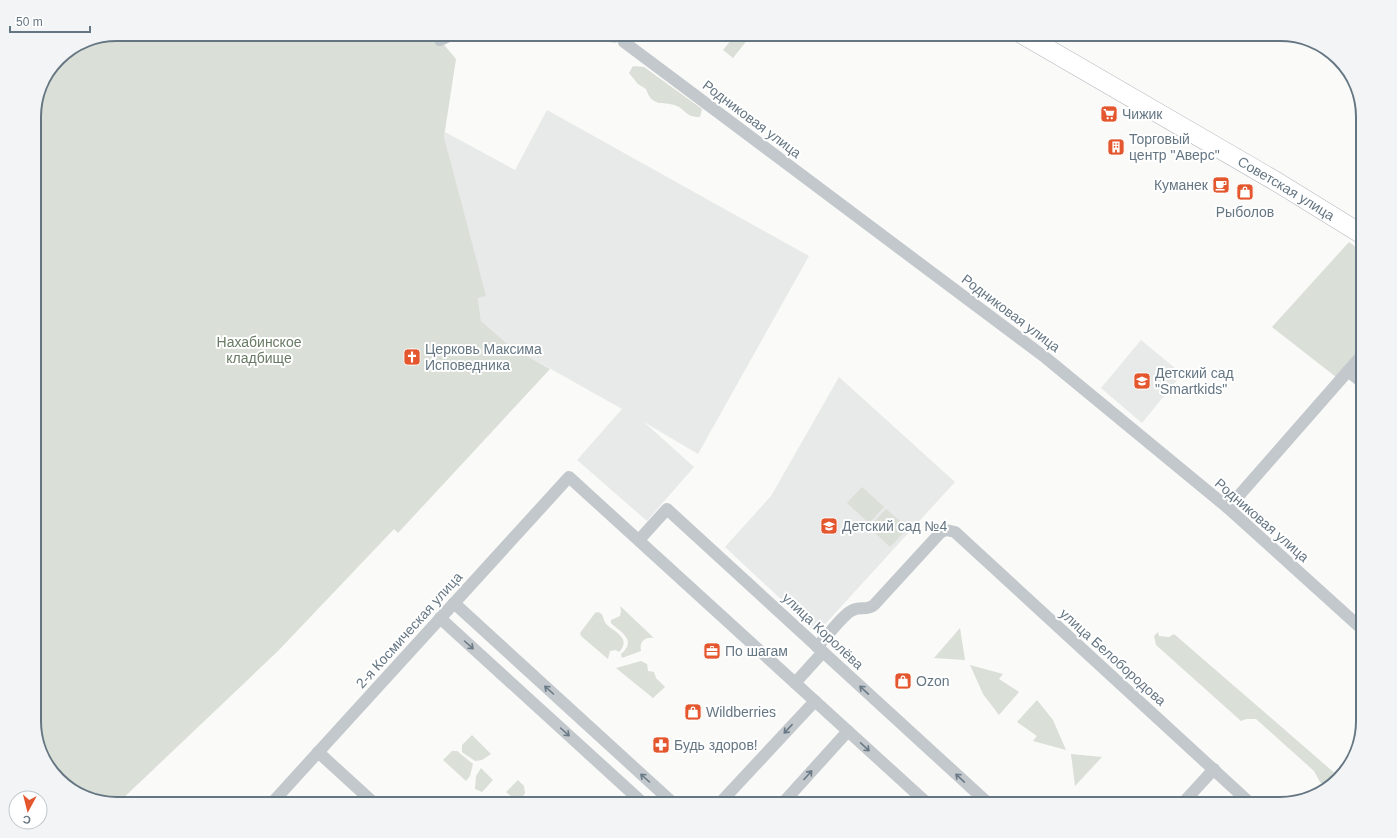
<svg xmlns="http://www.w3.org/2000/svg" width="1397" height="838" font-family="Helvetica,sans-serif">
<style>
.built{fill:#e8e9e9}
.green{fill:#dadfd7}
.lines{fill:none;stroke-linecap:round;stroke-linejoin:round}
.primary-casing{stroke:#b5babe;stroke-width:20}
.street{stroke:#c3c8cc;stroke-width:12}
.primary{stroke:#fff;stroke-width:19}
.oneway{stroke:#6a7a87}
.labels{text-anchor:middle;stroke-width:4;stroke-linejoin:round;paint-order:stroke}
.poi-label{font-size:14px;fill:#657683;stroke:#fff;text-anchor:start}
.street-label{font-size:14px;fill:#657683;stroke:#fff}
.park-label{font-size:14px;fill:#687a64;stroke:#fff}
.rim{fill:none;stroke:#657683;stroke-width:2}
</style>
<rect width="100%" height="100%" fill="#fafaf8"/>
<g class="built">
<polygon points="547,110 809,256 698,454 644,422 694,467 647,521 577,460 622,409 510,346 481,321 478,297 485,296 444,137 445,132 515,170"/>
<polygon points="1141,340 1182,374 1142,423 1101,388"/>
<polygon points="839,377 955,482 817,633 725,547 771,496"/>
</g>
<g class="green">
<polygon points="117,34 435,34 456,59 444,137 486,296 478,298 481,321 510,346 550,369 398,533 394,529 278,651 117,804 75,793 45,763 34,727 34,111 40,85 58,58 85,40"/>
<polygon points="603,34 621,34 616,43 608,42"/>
<polygon points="736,34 752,34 733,58 723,50"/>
<path d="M633,66L644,67L702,109L700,117C687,117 688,113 679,107C664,99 653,110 646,89L638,84L629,73Z"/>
<polygon points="1349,242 1363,252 1363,346 1336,377 1272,327"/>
<polygon points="862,487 884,507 869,523 847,503"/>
<polygon points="886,509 908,528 890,547 869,527"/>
<path d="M620,606L654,638C645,637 639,641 641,651L622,658L621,654C638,640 620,632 611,623V620L620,616L621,611Z"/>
<path d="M598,612C605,614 602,620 607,625C615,632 632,639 619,652L616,650L610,651L608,659L581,636L580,633L595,613Z"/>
<polygon points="960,628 965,660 934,658"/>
<polygon points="1158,632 1159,636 1169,637 1174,634 1338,776 1327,788 1320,782 1314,771 1256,719 1246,719 1241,721 1156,645 1154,636"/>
<polygon points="641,661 647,664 648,671 654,672 656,678 665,687 653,698 616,668"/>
<polygon points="970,665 1003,674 999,679 1019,692 999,715 983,694"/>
<polygon points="1037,700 1053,720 1066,750 1033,741 1037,736 1017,722"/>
<polygon points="472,735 491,754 482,760 475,761 462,752 462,745"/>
<polygon points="452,751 457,751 473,764 470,776 466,781 443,760"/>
<polygon points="1071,754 1102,757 1075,786"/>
<polygon points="481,768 493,780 482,792 475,789 476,776"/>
<polygon points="518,780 524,786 525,793 519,803 506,792"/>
</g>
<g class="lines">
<g class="primary-casing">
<g id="primary">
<path id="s1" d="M1022,34L1277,182L1363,235"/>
</g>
</g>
<g class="street">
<polyline points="628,34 624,42 1046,358 1228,508 1363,630"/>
<polyline points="440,40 453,34"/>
<polyline points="1348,371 1363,383"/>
<polyline points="1228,508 1363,354"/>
<polyline points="639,540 667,509 989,804"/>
<polyline points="454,603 674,804"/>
<polyline points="440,618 644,804"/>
<path d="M817,647C825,639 844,613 853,610C860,606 867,611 874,605L940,533L946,530L955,532L1251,804"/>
<polyline points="795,683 823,652"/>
<polyline points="318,752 375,804"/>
<polyline points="271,804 569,477 928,804"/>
<polyline points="719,804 815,701"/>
<polyline points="782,804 848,731"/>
<polyline points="1182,804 1214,769"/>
</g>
<use href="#primary" class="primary"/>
</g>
<defs><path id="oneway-shaft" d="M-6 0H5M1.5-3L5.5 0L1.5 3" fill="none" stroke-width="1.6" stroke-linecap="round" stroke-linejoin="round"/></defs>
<g class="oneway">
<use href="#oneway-shaft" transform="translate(469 645) rotate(42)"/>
<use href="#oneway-shaft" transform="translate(549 690) rotate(-138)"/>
<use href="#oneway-shaft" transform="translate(864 690) rotate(-137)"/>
<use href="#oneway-shaft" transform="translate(788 729) rotate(133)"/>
<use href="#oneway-shaft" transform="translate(565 732) rotate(42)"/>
<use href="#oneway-shaft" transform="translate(865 747) rotate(43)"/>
<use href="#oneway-shaft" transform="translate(808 775) rotate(-48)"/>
<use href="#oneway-shaft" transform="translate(645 778) rotate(-138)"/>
<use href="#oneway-shaft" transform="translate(960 778) rotate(-137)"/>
</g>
<defs>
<g id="supermarket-square" transform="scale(0.9)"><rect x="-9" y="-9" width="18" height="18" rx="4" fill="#e4572e" stroke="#fff"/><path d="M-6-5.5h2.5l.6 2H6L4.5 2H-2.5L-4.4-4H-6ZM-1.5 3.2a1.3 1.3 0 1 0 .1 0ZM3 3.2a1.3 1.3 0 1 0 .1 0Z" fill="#fff"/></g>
<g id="building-square" transform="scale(0.9)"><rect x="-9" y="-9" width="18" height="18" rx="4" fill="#e4572e" stroke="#fff"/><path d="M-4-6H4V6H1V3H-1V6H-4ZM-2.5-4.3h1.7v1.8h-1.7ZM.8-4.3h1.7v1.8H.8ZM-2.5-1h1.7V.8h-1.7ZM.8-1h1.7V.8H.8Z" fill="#fff"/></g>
<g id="cafe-square" transform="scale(0.9)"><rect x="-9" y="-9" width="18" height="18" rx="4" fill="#e4572e" stroke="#fff"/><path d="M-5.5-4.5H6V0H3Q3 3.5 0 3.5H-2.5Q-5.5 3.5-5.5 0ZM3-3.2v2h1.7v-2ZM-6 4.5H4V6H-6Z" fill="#fff"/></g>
<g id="shop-square" transform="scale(0.9)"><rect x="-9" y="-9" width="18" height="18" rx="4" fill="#e4572e" stroke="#fff"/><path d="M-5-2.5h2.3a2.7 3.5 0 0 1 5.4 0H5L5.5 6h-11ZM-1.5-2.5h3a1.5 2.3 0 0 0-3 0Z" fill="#fff"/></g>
<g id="church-square" transform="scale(0.9)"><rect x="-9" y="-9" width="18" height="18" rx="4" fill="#e4572e" stroke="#fff"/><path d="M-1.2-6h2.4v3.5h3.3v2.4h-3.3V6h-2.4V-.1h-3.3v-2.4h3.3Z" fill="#fff"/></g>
<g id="school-square" transform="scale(0.9)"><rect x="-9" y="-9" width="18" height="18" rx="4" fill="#e4572e" stroke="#fff"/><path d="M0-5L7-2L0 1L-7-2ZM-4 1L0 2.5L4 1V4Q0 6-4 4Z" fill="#fff"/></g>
<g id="office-square" transform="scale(0.9)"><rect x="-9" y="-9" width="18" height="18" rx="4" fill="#e4572e" stroke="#fff"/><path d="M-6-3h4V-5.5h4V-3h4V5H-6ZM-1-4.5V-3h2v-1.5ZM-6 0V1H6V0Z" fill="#fff"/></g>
<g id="pharmacy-square" transform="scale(0.9)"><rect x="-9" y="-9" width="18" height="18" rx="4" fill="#e4572e" stroke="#fff"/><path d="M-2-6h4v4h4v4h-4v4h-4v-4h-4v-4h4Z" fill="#fff"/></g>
</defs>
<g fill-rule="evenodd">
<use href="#supermarket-square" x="1109" y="114"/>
<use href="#building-square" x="1116" y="147"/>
<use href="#cafe-square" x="1221" y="185"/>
<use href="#shop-square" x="1245" y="192"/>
<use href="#church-square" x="412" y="357"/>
<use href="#school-square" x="1142" y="381"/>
<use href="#school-square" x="829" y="526"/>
<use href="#office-square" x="712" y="651"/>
<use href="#shop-square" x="903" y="681"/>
<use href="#shop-square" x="693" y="712"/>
<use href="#pharmacy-square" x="661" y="745"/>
</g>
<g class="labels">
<g class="poi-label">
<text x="1122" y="119">Чижик</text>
<text x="1129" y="144">Торговый<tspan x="1129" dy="16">центр "Аверс"</tspan></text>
<text x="1208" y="190" text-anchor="end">Куманек</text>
<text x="1245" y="217" text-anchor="middle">Рыболов</text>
<text x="425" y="354">Церковь Максима<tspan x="425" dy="16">Исповедника</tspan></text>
<text x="1155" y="378">Детский сад<tspan x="1155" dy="16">"Smartkids"</tspan></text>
<text x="842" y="531">Детский сад №4</text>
<text x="725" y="656">По шагам</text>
<text x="916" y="686">Ozon</text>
<text x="706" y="717">Wildberries</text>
<text x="674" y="750">Будь здоров!</text>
</g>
<g class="street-label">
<text transform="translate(752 119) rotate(37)" y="5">Родниковая улица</text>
<text dy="5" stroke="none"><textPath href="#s1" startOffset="306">Советская улица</textPath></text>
<text transform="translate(1011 313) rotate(37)" y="5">Родниковая улица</text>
<text transform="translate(1262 520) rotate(41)" y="5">Родниковая улица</text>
<text transform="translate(409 630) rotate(-48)" y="5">2-я Космическая улица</text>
<text transform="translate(823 631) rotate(43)" y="5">улица Королёва</text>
<text transform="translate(1113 657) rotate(42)" y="5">улица Белобородова</text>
</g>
<g class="park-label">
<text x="259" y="347">Нахабинское<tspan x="259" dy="16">кладбище</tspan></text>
</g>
</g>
<path d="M0 0H1397V838H0ZM117 41H1280A76 76 0 0 1 1356 117V721A76 76 0 0 1 1280 797H117A76 76 0 0 1 41 721V117A76 76 0 0 1 117 41Z" fill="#f3f4f5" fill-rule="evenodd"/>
<path class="rim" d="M117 41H1280A76 76 0 0 1 1356 117V721A76 76 0 0 1 1280 797H117A76 76 0 0 1 41 721V117A76 76 0 0 1 117 41Z"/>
<g transform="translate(28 810) rotate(187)"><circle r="19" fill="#ffffff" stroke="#c1c8cd"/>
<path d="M0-3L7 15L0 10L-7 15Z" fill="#e4572e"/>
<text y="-6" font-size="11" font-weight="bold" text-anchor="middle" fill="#657683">С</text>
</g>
<path d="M10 26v6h80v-6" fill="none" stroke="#657683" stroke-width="2"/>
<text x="16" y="26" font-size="12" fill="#657683" stroke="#ffffff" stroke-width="3" paint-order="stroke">50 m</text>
</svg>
